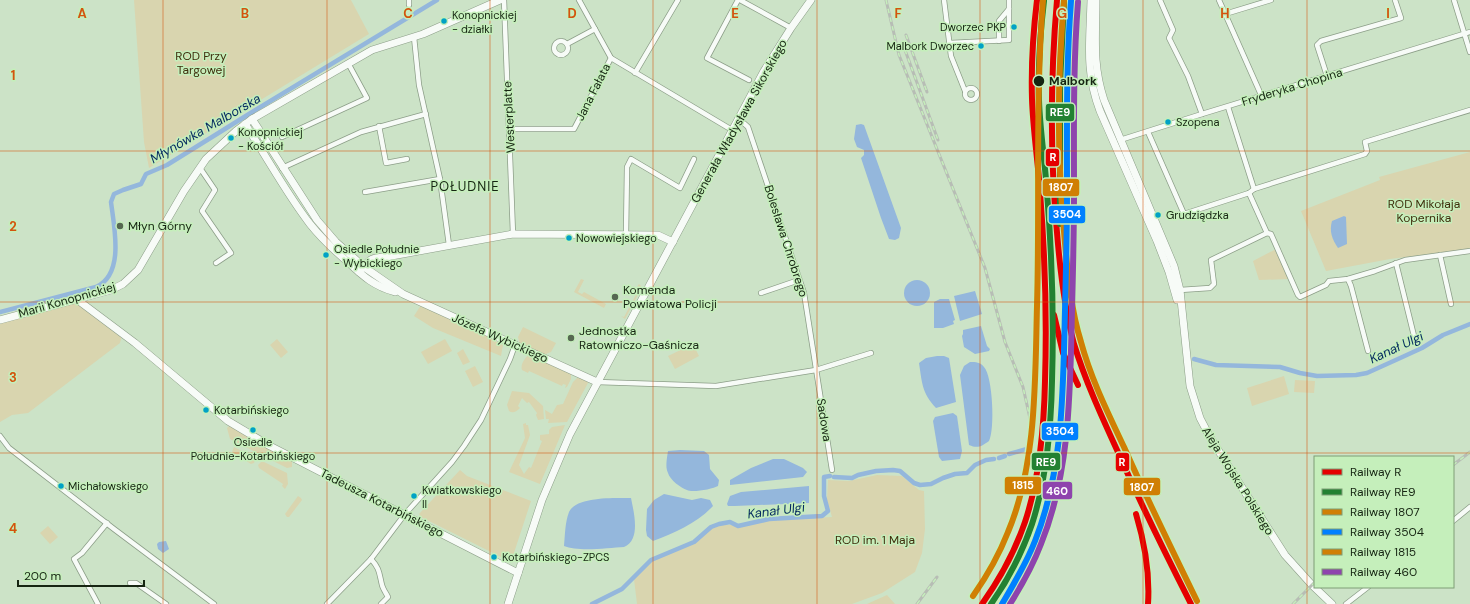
<svg xmlns="http://www.w3.org/2000/svg" width="1470" height="604" font-family="'DM Sans',sans-serif">
<style>
.green{fill:#d9d5af}
.water{fill:#94b7dc}
.lines{fill:none;stroke-linecap:round;stroke-linejoin:round}
.canal{stroke:#94b7dc;stroke-width:4.5}
.street-casing{stroke:#8c9e88;stroke-width:6}
.secondary-casing{stroke:#8c9e88;stroke-width:8}
.primary-casing{stroke:#8c9e88;stroke-width:8}
.street{stroke:#f7fbf7;stroke-width:4.5}
.secondary{stroke:#f7fbf7;stroke-width:7}
.primary{stroke:#f7fbf7;stroke-width:7}
.rail-casing{stroke:#b7bdb5;stroke-width:3}
.rail{stroke:#c5efbb;stroke-width:1.5;stroke-dasharray:4.5;stroke-linecap:butt}
.rail-1-casing{stroke:#c5efbb;stroke-width:9}
.rail-2-casing{stroke:#c5efbb;stroke-width:9}
.rail-3-casing{stroke:#c5efbb;stroke-width:9}
.rail-4-casing{stroke:#c5efbb;stroke-width:9}
.rail-5-casing{stroke:#c5efbb;stroke-width:9}
.rail-6-casing{stroke:#c5efbb;stroke-width:9}
.rail-1{stroke:#e50000;stroke-width:6}
.rail-2{stroke:#238132;stroke-width:6}
.rail-3{stroke:#d07f04;stroke-width:6}
.rail-4{stroke:#0080ff;stroke-width:6}
.rail-5{stroke:#d07f04;stroke-width:6}
.rail-6{stroke:#8e44ad;stroke-width:6}
.grid{fill:none;stroke:#d3540d;stroke-width:1;stroke-opacity:0.55}
.bus-dot{fill:#01a2c5;stroke:#c5efbb;stroke-width:1.5}
.stop-dot{fill:#162512;stroke:#c5efbb;stroke-width:1.5}
.poi-dot{fill:#566851;stroke:#c5efbb;stroke-width:1.5}
.labels{text-anchor:middle;stroke-width:3;stroke-linejoin:round;paint-order:stroke}
.bus-label{font-size:11px;fill:#162512;stroke:#c5efbb;text-anchor:start}
.park-label{font-size:12px;fill:#402e0d;stroke:#c5efbb}
.stop-label{font-size:12px;font-weight:bold;fill:#162512;stroke:#c5efbb;text-anchor:start}
.street-label{font-size:12px;fill:#162512;stroke:#c5efbb}
.poi-label{font-size:12px;fill:#162512;stroke:#c5efbb;text-anchor:start}
.water-label{font-size:13px;font-style:italic;fill:#04285f;stroke:#c5efbb}
.neighbourhood-label{font-size:13px;letter-spacing:1px;fill:#162512;stroke:#c5efbb}
.grid-label{font-size:13px;text-anchor:middle;font-weight:bold;fill:#d3540d;stroke:#c5efbb;stroke-width:3;stroke-linejoin:round;paint-order:stroke}
.line-badge{stroke:#c5efbb;stroke-width:1.5}
.badge-label{font-size:11px;text-anchor:middle;font-weight:bold;fill:#fff}
</style>
<rect width="100%" height="100%" fill="#cce3c7"/>
<g class="green">
<polygon points="134,0 351,0 369,34 149,168 144,142"/>
<polygon points="1470,152 1470,249 1390,259 1326,271 1301,211 1380,180 1379,177"/>
<polygon points="1276,249 1289,279 1259,280 1253,261"/>
<polygon points="581,279 584,280 578,292 582,294 584,292 606,304 604,308 574,292"/>
<polygon points="639,284 641,286 641,289 625,319 621,316 624,317 639,289 637,287"/>
<polygon points="74,302 122,336 120,343 28,413 12,415 0,422 0,322"/>
<polygon points="421,305 496,339 495,341 503,345 501,356 433,328 414,316"/>
<polygon points="523,327 556,343 551,352 543,355 520,345 518,337"/>
<polygon points="277,339 288,352 281,358 270,345"/>
<polygon points="445,339 452,351 428,364 421,352"/>
<polygon points="693,344 699,356 675,369 668,356"/>
<polygon points="463,349 470,362 463,365 457,353"/>
<path d="M530,354L571,374V379L567,387L565,388L566,385L563,384L562,386L529,371L528,373L522,370C520,365 525,357 530,354Z"/>
<polygon points="475,366 483,382 473,387 465,371"/>
<polygon points="1284,376 1289,394 1252,406 1247,388"/>
<polygon points="578,377 589,381 567,422 548,423 549,419 546,419 545,410 552,414 557,405 563,404 573,382"/>
<polygon points="1295,380 1315,381 1314,393 1294,392"/>
<path d="M512,391L529,393L543,406L544,419L538,420L536,415L537,413L529,402L527,403L522,398L518,406L520,408C517,411 513,414 509,411L507,405Z"/>
<polygon points="526,423 526,425 528,425 530,435 519,465 524,474 529,467 531,468 542,441 540,440 540,435 549,434 549,430 552,427 565,425 540,484 509,472 525,438 523,424"/>
<polygon points="230,425 292,461 292,467 287,468 230,439 227,428"/>
<polygon points="234,447 256,458 254,463 251,464 232,452"/>
<polygon points="261,462 264,462 287,473 288,484 285,489 282,486 283,484 259,468 258,465"/>
<polygon points="460,470 467,476 531,501 511,562 421,517 419,514"/>
<polygon points="877,475 902,476 919,490 924,491 925,529 922,553 915,572 882,593 852,604 637,604 634,579 653,560 695,543 710,528 716,525 743,525 769,520 832,517 827,500 828,480 849,481"/>
<polygon points="298,496 301,498 302,500 289,517 287,517 285,514"/>
<polygon points="48,526 58,537 50,544 40,533"/>
<polygon points="887,595 895,604 867,604"/>
</g>
<g class="water">
<polygon points="861,124 864,125 901,228 899,238 895,240 889,239 881,218 861,158 864,155 864,150 857,147 854,139 856,125"/>
<path d="M1344,216L1346,217L1347,244L1338,248C1332,239 1329,231 1332,221Z"/>
<circle cx="917" cy="293" r="13"/>
<polygon points="975,291 982,314 960,321 954,296"/>
<polygon points="940,299 949,299 955,320 953,321 954,324 943,328 934,328 934,302"/>
<polygon points="981,326 987,346 990,349 989,351 975,354 964,347 962,336 963,334 963,330"/>
<path d="M937,356H944L949,358L956,402L936,408C922,393 922,383 919,363L926,358Z"/>
<path d="M970,362C976,362 980,362 984,367C993,377 995,430 989,441C982,446 978,449 969,445L960,375L964,366Z"/>
<polygon points="953,413 957,416 962,451 960,459 942,461 939,457 933,421 935,417"/>
<path d="M680,450L704,451L709,455L710,469L719,480L718,486C713,489 692,493 687,490C681,488 670,480 668,473C665,467 667,458 668,451Z"/>
<polygon points="773,459 784,459 803,468 807,472 803,477 730,485 730,480 751,468"/>
<polygon points="809,486 809,503 735,506 728,506 727,504 730,496 741,492"/>
<path d="M664,494L692,500L701,498L710,500L713,506C697,523 675,533 653,541L647,536L646,530L647,509L654,500Z"/>
<path d="M631,498C634,513 641,540 624,547C608,548 578,552 564,546C565,536 565,522 569,512C576,496 616,498 631,498Z"/>
<polygon points="166,541 169,549 163,553 158,549 157,544 159,542"/>
</g>
<g class="lines">
<g class="canal">
<path d="M0,312L96,287C125,274 114,227 111,202L114,194L123,190L141,184L146,174L167,165L249,114L437,0"/>
<polyline points="1194,359 1216,365 1280,367 1300,373 1317,376 1356,375 1367,373 1398,359 1422,348 1443,335 1470,324"/>
<polyline points="1009,454 1027,449"/>
<polyline points="999,458 1005,456"/>
<polyline points="834,477 852,478 858,475 876,471 893,470 900,471 914,483 920,485 931,484 943,478 955,474 967,473 975,465 986,460 994,459"/>
<polyline points="592,604 622,589 651,560 694,542 711,527 719,524 730,522 738,526 769,519 822,516 828,511 824,496 824,477 830,476"/>
</g>
<g class="street-casing">
<g id="street">
<polyline points="409,0 409,5"/>
<polyline points="504,0 513,234"/>
<polyline points="579,0 611,58 732,130"/>
<polyline points="738,0 707,58 749,80"/>
<polyline points="740,0 791,28"/>
<polyline points="944,0 951,56 965,91"/>
<polyline points="1160,0 1173,30 1169,38 1188,76 1202,114"/>
<polyline points="1219,0 1262,97"/>
<polyline points="1454,0 1470,52"/>
<polyline points="1225,14 1271,0"/>
<polyline points="414,37 419,85 440,179 449,245"/>
<polyline points="999,41 999,21 1009,9"/>
<circle cx="561" cy="48" r="7"/>
<polyline points="950,43 1009,40 1009,0"/>
<polyline points="567,44 595,29"/>
<polyline points="635,73 678,0"/>
<polyline points="1327,76 1317,45 1321,41 1401,18 1395,0"/>
<circle cx="971" cy="94" r="6"/>
<polyline points="1228,107 1254,189"/>
<polyline points="738,118 748,127 804,293 832,470"/>
<polyline points="379,126 386,163 407,159"/>
<polyline points="509,129 574,129 611,58"/>
<polyline points="1148,132 1184,214 1249,193 1254,189 1365,154 1367,151 1365,142 1470,110"/>
<polyline points="282,137 367,98 348,63"/>
<polyline points="1120,140 1202,114 1470,32"/>
<polyline points="200,168 215,190 202,211 231,253 216,263"/>
<polyline points="282,168 361,132 426,114"/>
<polyline points="365,192 440,179"/>
<polyline points="1267,233 1271,234 1298,295 1300,297 1326,285 1329,281 1348,279 1375,271 1405,260 1470,251"/>
<polyline points="626,235 627,167 631,159 680,188 694,159"/>
<polyline points="1440,255 1451,304"/>
<polyline points="1396,263 1415,340"/>
<polyline points="1348,279 1351,286 1368,351"/>
<polyline points="1180,290 1210,288 1214,284 1211,260 1267,233 1249,193"/>
<polyline points="761,293 799,280"/>
<polyline points="597,382 716,386 816,370 871,353"/>
<polyline points="0,436 9,448 114,529 214,604"/>
<polyline points="1453,521 1470,507"/>
<path d="M371,559C380,569 379,573 382,585C383,589 386,593 388,597L381,604"/>
<polyline points="130,583 136,583 166,604"/>
<polyline points="98,604 74,559 82,553 107,523"/>
<polyline points="327,604 371,559 405,514 452,462 464,446 481,420 510,359 515,345"/>
<polyline points="1346,604 1368,587"/>
</g>
</g>
<g class="secondary-casing">
<g id="secondary">
<polyline points="252,119 317,220 336,242 364,267 403,294 597,382"/>
<path d="M245,124C267,157 286,193 310,224C321,238 335,251 349,263C364,277 374,286 395,292"/>
<polyline points="364,267 378,262 385,257"/>
<path d="M359,272C369,261 369,257 386,257L513,234L658,235L673,242"/>
<polyline points="79,298 79,301 135,343 228,421 270,446 518,573"/>
<polyline points="0,320 111,290 123,284 138,270 184,191 206,159 236,131 252,119 372,50 423,34 500,0"/>
<polyline points="508,604 542,500 570,434 764,71 791,28 811,0"/>
</g>
</g>
<g class="primary-casing">
<g id="primary">
<path d="M1091,0C1090,41 1085,72 1100,111L1157,241L1169,272L1177,300"/>
<path d="M1096,0C1096,36 1092,64 1104,100L1174,266L1180,290L1190,386L1200,418L1211,439L1285,555L1312,585L1332,604"/>
</g>
</g>
<use href="#street" class="street"/>
<use href="#secondary" class="secondary"/>
<use href="#primary" class="primary"/>
<g class="rail-casing">
<g id="rail">
<polyline points="886,0 899,55 985,268 1005,342 1023,387 1031,423 1032,460"/>
<polyline points="906,35 927,92"/>
<polyline points="905,50 938,140"/>
<polyline points="1453,465 1470,452"/>
<polyline points="917,604 937,577"/>
<polyline points="1293,604 1315,582"/>
</g>
</g>
<use href="#rail" class="rail"/>
<g class="rail-1-casing">
<g id="rail-1">
<path d="M1057,0C1050,81 1050,163 1058,244C1061,277 1065,311 1074,344C1085,380 1101,415 1117,450C1140,502 1165,553 1191,604"/>
<polyline points="1054,315 1063,353 1078,385"/>
<path d="M1136,514C1145,544 1150,573 1148,604"/>
<path d="M982,604C1000,579 1015,551 1025,522C1040,477 1044,428 1045,381C1047,318 1045,255 1040,192C1038,161 1033,130 1032,99C1031,66 1033,33 1037,0"/>
</g>
</g>
<g class="rail-2-casing">
<g id="rail-2">
<polyline points="1060,224 1060,84 1064,1"/>
<path d="M991,604C1008,580 1022,553 1032,524C1047,478 1051,429 1052,381C1054,318 1052,255 1047,192C1045,161 1040,131 1039,100C1038,67 1040,34 1044,1"/>
</g>
</g>
<g class="rail-3-casing">
<path id="rail-3" d="M1064,1C1057,81 1057,162 1065,243C1068,276 1071,310 1081,342C1091,379 1108,413 1124,447C1147,499 1172,550 1197,601"/>
</g>
<g class="rail-4-casing">
<path id="rail-4" d="M1002,604C1014,584 1026,564 1035,541C1064,468 1063,387 1065,310C1066,271 1067,232 1067,192C1067,129 1066,65 1071,1"/>
</g>
<g class="rail-5-casing">
<path id="rail-5" d="M973,596C987,576 999,555 1008,532C1037,463 1035,380 1037,306C1040,204 1035,102 1043,0"/>
</g>
<g class="rail-6-casing">
<path id="rail-6" d="M1010,604C1022,585 1033,565 1041,544C1071,470 1070,388 1072,310C1073,271 1074,232 1074,193C1074,129 1073,65 1078,2"/>
</g>
<use href="#rail-1" class="rail-1"/>
<use href="#rail-2" class="rail-2"/>
<use href="#rail-3" class="rail-3"/>
<use href="#rail-4" class="rail-4"/>
<use href="#rail-5" class="rail-5"/>
<use href="#rail-6" class="rail-6"/>
</g>
<path class="grid" d="M163,0V604M327,0V604M490,0V604M653,0V604M817,0V604M980,0V604M1143,0V604M1307,0V604M0,151H1470M0,302H1470M0,453H1470"/>
<g class="bus-dot">
<circle cx="444" cy="21" r="3.5"/>
<circle cx="1014" cy="27" r="3.5"/>
<circle cx="981" cy="46" r="3.5"/>
<circle cx="1168" cy="122" r="3.5"/>
<circle cx="231" cy="138" r="3.5"/>
<circle cx="1158" cy="215" r="3.5"/>
<circle cx="569" cy="238" r="3.5"/>
<circle cx="326" cy="255" r="3.5"/>
<circle cx="206" cy="410" r="3.5"/>
<circle cx="253" cy="430" r="3.5"/>
<circle cx="61" cy="486" r="3.5"/>
<circle cx="414" cy="496" r="3.5"/>
<circle cx="494" cy="557" r="3.5"/>
</g>
<circle class="stop-dot" cx="1039" cy="81" r="6"/>
<g class="poi-dot">
<circle cx="120" cy="226" r="4"/>
<circle cx="615" cy="297" r="4"/>
<circle cx="571" cy="338" r="4"/>
</g>
<g class="labels">
<g class="bus-label">
<text x="452" y="19">Konopnickiej<tspan x="452" dy="14">- działki</tspan></text>
<text x="1006" y="31" text-anchor="end">Dworzec PKP</text>
<text x="974" y="50" text-anchor="end">Malbork Dworzec</text>
<text x="1176" y="126">Szopena</text>
<text x="238" y="136">Konopnickiej<tspan x="238" dy="14">- Kościół</tspan></text>
<text x="1166" y="219">Grudziądzka</text>
<text x="576" y="242">Nowowiejskiego</text>
<text x="334" y="253">Osiedle Południe<tspan x="334" dy="14">- Wybickiego</tspan></text>
<text x="214" y="414">Kotarbińskiego</text>
<text x="253" y="446" text-anchor="middle">Osiedle<tspan x="253" dy="14">Południe-Kotarbińskiego</tspan></text>
<text x="68" y="490">Michałowskiego</text>
<text x="422" y="494">Kwiatkowskiego<tspan x="422" dy="14">II</tspan></text>
<text x="502" y="561">Kotarbińskiego-ZPCS</text>
</g>
<g class="park-label">
<text x="201" y="60">ROD Przy<tspan x="201" dy="14">Targowej</tspan></text>
<text x="1424" y="208">ROD Mikołaja<tspan x="1424" dy="14">Kopernika</tspan></text>
<text x="875" y="544">ROD im. 1 Maja</text>
</g>
<g class="stop-label">
<text x="1049" y="85">Malbork</text>
</g>
<g class="street-label">
<text transform="translate(1292 87) rotate(-17)" y="4">Fryderyka Chopina</text>
<text transform="translate(593 92) rotate(-63)" y="4">Jana Fałata</text>
<text transform="translate(509 117) rotate(-93)" y="4">Westerplatte</text>
<text transform="translate(739 121) rotate(-61)" y="4">Generała Władysława Sikorskiego</text>
<text transform="translate(786 241) rotate(72)" y="4">Bolesława Chrobrego</text>
<text transform="translate(67 300) rotate(-16)" y="4">Marii Konopnickiej</text>
<text transform="translate(500 338) rotate(24)" y="4">Józefa Wybickiego</text>
<text transform="translate(824 420) rotate(81)" y="4">Sadowa</text>
<text transform="translate(1238 481) rotate(58)" y="4">Aleja Wojska Polskiego</text>
<text transform="translate(382 503) rotate(27)" y="4">Tadeusza Kotarbińskiego</text>
</g>
<g class="poi-label">
<text x="128" y="230">Młyn Górny</text>
<text x="623" y="294">Komenda<tspan x="623" dy="14">Powiatowa Policji</tspan></text>
<text x="579" y="335">Jednostka<tspan x="579" dy="14">Ratowniczo-Gaśnicza</tspan></text>
</g>
<g class="water-label">
<text transform="translate(205 128) rotate(-30)" y="5">Młynówka Malborska</text>
<text transform="translate(1396 347) rotate(-25)" y="5">Kanał Ulgi</text>
<text transform="translate(776 510) rotate(-7)" y="5">Kanał Ulgi</text>
</g>
<g class="neighbourhood-label">
<text x="465" y="191">POŁUDNIE</text>
</g>
</g>
<g class="grid-label">
<text x="82" y="18">A</text>
<text x="245" y="18">B</text>
<text x="408" y="18">C</text>
<text x="572" y="18">D</text>
<text x="735" y="18">E</text>
<text x="898" y="18">F</text>
<text x="1062" y="18">G</text>
<text x="1225" y="18">H</text>
<text x="1388" y="18">I</text>
<text x="13" y="80">1</text>
<text x="13" y="231">2</text>
<text x="13" y="382">3</text>
<text x="13" y="533">4</text>
</g>
<g class="line-badge">
<rect x="1045" y="103" width="30" height="19" rx="4" fill="#238132"/>
<rect x="1045" y="148" width="15" height="19" rx="4" fill="#e50000"/>
<rect x="1042" y="178" width="38" height="19" rx="4" fill="#d07f04"/>
<rect x="1048" y="205" width="38" height="19" rx="4" fill="#0080ff"/>
<rect x="1041" y="422" width="38" height="19" rx="4" fill="#0080ff"/>
<rect x="1031" y="452" width="30" height="19" rx="4" fill="#238132"/>
<rect x="1115" y="452" width="15" height="20" rx="4" fill="#e50000"/>
<rect x="1004" y="476" width="38" height="19" rx="4" fill="#d07f04"/>
<rect x="1123" y="477" width="38" height="19" rx="4" fill="#d07f04"/>
<rect x="1042" y="481" width="31" height="19" rx="4" fill="#8e44ad"/>
</g>
<g class="badge-label">
<text x="1060" y="116">RE9</text>
<text x="1053" y="161">R</text>
<text x="1061" y="191">1807</text>
<text x="1067" y="218">3504</text>
<text x="1060" y="435">3504</text>
<text x="1046" y="466">RE9</text>
<text x="1122" y="466">R</text>
<text x="1023" y="489">1815</text>
<text x="1142" y="491">1807</text>
<text x="1057" y="495">460</text>
</g>
<rect x="1314" y="456" width="140" height="132" fill="#c5efbb" stroke="#7f9e77"/>
<rect x="1322" y="469" width="20" height="6" fill="#e50000" stroke="#7f9e77"/>
<text x="1350" y="476" font-size="12" fill="#162512">Railway R</text>
<rect x="1322" y="489" width="20" height="6" fill="#238132" stroke="#7f9e77"/>
<text x="1350" y="496" font-size="12" fill="#162512">Railway RE9</text>
<rect x="1322" y="509" width="20" height="6" fill="#d07f04" stroke="#7f9e77"/>
<text x="1350" y="516" font-size="12" fill="#162512">Railway 1807</text>
<rect x="1322" y="529" width="20" height="6" fill="#0080ff" stroke="#7f9e77"/>
<text x="1350" y="536" font-size="12" fill="#162512">Railway 3504</text>
<rect x="1322" y="549" width="20" height="6" fill="#d07f04" stroke="#7f9e77"/>
<text x="1350" y="556" font-size="12" fill="#162512">Railway 1815</text>
<rect x="1322" y="569" width="20" height="6" fill="#8e44ad" stroke="#7f9e77"/>
<text x="1350" y="576" font-size="12" fill="#162512">Railway 460</text>
<path d="M18 580v6h126v-6" fill="none" stroke="#162512" stroke-width="2"/>
<text x="24" y="580" font-size="12" fill="#162512" stroke="#c5efbb" stroke-width="3" paint-order="stroke">200 m</text>
</svg>
